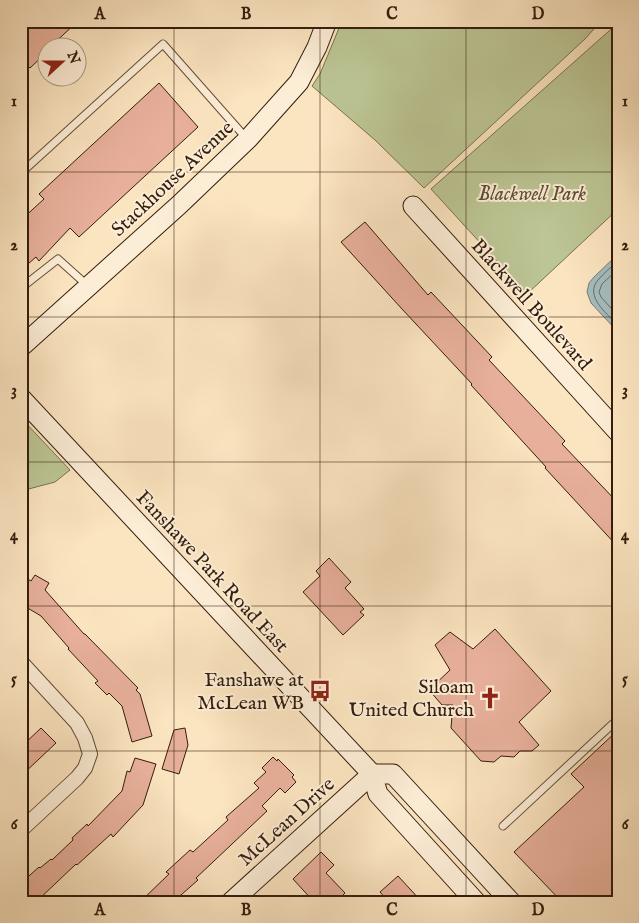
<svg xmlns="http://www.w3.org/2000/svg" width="639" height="923" font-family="'IM FELL English',serif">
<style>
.green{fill:#bcc594;stroke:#787150}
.water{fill:#a4bcbe;stroke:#777c77}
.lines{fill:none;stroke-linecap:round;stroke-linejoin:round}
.shore{stroke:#6c6c65;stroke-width:1}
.building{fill:#e8b09b;stroke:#331d0c}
.lane-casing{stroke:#654f39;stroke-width:9}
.street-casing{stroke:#654f39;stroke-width:16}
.secondary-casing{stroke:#331d0c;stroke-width:21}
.lane{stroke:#fcedd6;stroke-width:7}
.street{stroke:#fcedd6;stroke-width:14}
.secondary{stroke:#fcedd6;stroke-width:19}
.grid{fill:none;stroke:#331d0c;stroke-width:1;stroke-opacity:0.55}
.labels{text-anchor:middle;stroke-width:4;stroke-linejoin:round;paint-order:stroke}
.street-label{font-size:20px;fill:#331d0c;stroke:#fcedd6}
.park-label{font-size:20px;font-style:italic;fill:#5c4f35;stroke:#fcedd6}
.poi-label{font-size:20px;fill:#331d0c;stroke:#fcedd6;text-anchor:end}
.neatline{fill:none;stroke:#331d0c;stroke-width:2}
.grid-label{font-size:16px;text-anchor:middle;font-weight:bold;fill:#331d0c}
</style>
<rect width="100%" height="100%" fill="#fbe4c0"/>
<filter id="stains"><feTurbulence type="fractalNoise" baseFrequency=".004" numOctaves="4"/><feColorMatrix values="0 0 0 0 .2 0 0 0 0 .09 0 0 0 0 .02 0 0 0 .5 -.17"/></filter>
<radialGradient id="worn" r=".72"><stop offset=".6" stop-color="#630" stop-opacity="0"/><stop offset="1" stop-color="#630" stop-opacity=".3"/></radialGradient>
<g class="green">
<polygon points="342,21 601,21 585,39 424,188 375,140 312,86 320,74"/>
<polygon points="618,23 618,209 527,294 431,189"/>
<polygon points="21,418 70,470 55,482 21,491"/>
</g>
<polygon class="water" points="618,254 618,332 591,303 587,292 589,283 594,277"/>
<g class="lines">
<g class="shore">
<path d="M618,261C611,267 604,273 598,280C584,296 607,314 618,325"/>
<polyline points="618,269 602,284 599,292 601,297 618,316"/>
</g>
</g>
<g class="building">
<polygon points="25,21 78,21 49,48 48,48 46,50 47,52 30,68 27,65 21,70 21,25"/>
<polygon points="159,83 198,127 79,237 70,228 39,261 36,257 21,270 21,220 44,199 39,194"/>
<polygon points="365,222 428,295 431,292 492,357 489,360 565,441 562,444 618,503 618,547 545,468 546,467 471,385 472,384 402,309 341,242"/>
<polygon points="329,558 351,582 345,588 364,609 360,612 364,615 343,635 303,592 320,576 316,571"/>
<polygon points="21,575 31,581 35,575 49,583 45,590 84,634 85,634 138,688 136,690 140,694 152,736 132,742 122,706 109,693 107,695 95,683 98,681 68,649 69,648 41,616 21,604"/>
<polygon points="495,629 551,691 519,722 539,745 532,751 520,751 514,757 501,756 494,762 481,761 451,728 453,705 442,705 429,690 450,670 435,645 450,632 473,649"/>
<polygon points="41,728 56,743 21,776 21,747"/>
<polygon points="185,728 188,745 179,774 162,769 174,730"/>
<polygon points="618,730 618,902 562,902 514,852 584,787 571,774"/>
<polygon points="273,757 277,761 278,759 294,775 292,777 296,782 285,793 280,788 262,806 267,811 196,878 198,880 173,902 140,902 169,874 166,872 190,850 193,852 228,820 226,817 259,788 254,783 266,772 262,768"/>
<polygon points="135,758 156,764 143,805 113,837 111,834 77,865 76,864 36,902 21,902 21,883 39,867 40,868 51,859 52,860 73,840 72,838 87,824 88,826 122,791 127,771 130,772"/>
<polygon points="321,852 334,865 326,873 345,893 336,902 314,902 293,879"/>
<polygon points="398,876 422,902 389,902 380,892"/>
</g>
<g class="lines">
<g class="lane-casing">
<g id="lane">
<polyline points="21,173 163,44 247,139"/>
<polyline points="21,288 58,259 88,286"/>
<polyline points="503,826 618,719"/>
</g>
</g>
<g class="street-casing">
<polyline id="street" points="21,662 77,723 85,738 90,754 85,768 77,778 21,830"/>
</g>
<g class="secondary-casing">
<g id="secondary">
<polyline points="413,206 618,432"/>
<polyline points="21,347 179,205 248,139 299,82 317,47 327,21"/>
<polyline points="21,398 372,774 378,794 476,902"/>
<polyline points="372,774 393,774 511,902"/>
<polyline points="231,902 372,774"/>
</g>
</g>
<use href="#lane" class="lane"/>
<use href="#street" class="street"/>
<use href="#secondary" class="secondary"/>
</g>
<path class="grid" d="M174,21V902M320,21V902M466,21V902M21,172H618M21,317H618M21,462H618M21,606H618M21,751H618"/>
<defs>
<g id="bus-bare" transform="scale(1.725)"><path d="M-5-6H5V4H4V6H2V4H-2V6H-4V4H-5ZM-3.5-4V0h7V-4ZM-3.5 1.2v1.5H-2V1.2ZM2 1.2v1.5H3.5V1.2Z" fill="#8f2418" stroke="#fcedd6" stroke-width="2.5" paint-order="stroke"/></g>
<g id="church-bare" transform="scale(1.725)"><path d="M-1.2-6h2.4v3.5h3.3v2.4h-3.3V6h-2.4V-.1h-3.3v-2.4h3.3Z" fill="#8f2418" stroke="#fcedd6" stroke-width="2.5" paint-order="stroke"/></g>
</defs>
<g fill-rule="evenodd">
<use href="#bus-bare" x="320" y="691"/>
<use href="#church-bare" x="490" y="698"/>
</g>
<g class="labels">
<g class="street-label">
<text transform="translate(172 178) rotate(-43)" y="7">Stackhouse Avenue</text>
<text transform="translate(532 304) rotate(48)" y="7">Blackwell Boulevard</text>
<text transform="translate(213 571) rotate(47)" y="7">Fanshawe Park Road East</text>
<text transform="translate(286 821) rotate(-42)" y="7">McLean Drive</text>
</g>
<g class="park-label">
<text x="532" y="200">Blackwell Park</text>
</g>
<g class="poi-label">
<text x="304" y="686">Fanshawe at<tspan x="304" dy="23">McLean WB</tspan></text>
<text x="474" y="693">Siloam<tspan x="474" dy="23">United Church</tspan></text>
</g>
</g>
<rect width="639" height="923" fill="none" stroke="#fbe4c0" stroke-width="55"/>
<g transform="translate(62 62) rotate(69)"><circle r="24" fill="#fcedd6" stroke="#ac9a85"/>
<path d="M0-4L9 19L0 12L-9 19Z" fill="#8f2418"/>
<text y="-8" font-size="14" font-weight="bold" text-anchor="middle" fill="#331d0c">N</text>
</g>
<rect x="28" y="28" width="584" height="868" class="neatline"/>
<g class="grid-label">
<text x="100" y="19">A</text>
<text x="246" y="19">B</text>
<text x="392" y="19">C</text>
<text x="538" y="19">D</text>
<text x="14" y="106">1</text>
<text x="625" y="106">1</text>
<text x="14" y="250">2</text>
<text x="625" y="250">2</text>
<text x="14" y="395">3</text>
<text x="625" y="395">3</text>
<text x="14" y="540">4</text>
<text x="625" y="540">4</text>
<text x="14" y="684">5</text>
<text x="625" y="684">5</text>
<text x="14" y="829">6</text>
<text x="625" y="829">6</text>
<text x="100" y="915">A</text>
<text x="246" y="915">B</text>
<text x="392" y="915">C</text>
<text x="538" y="915">D</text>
</g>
<rect width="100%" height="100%" filter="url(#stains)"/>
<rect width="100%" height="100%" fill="url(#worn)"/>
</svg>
